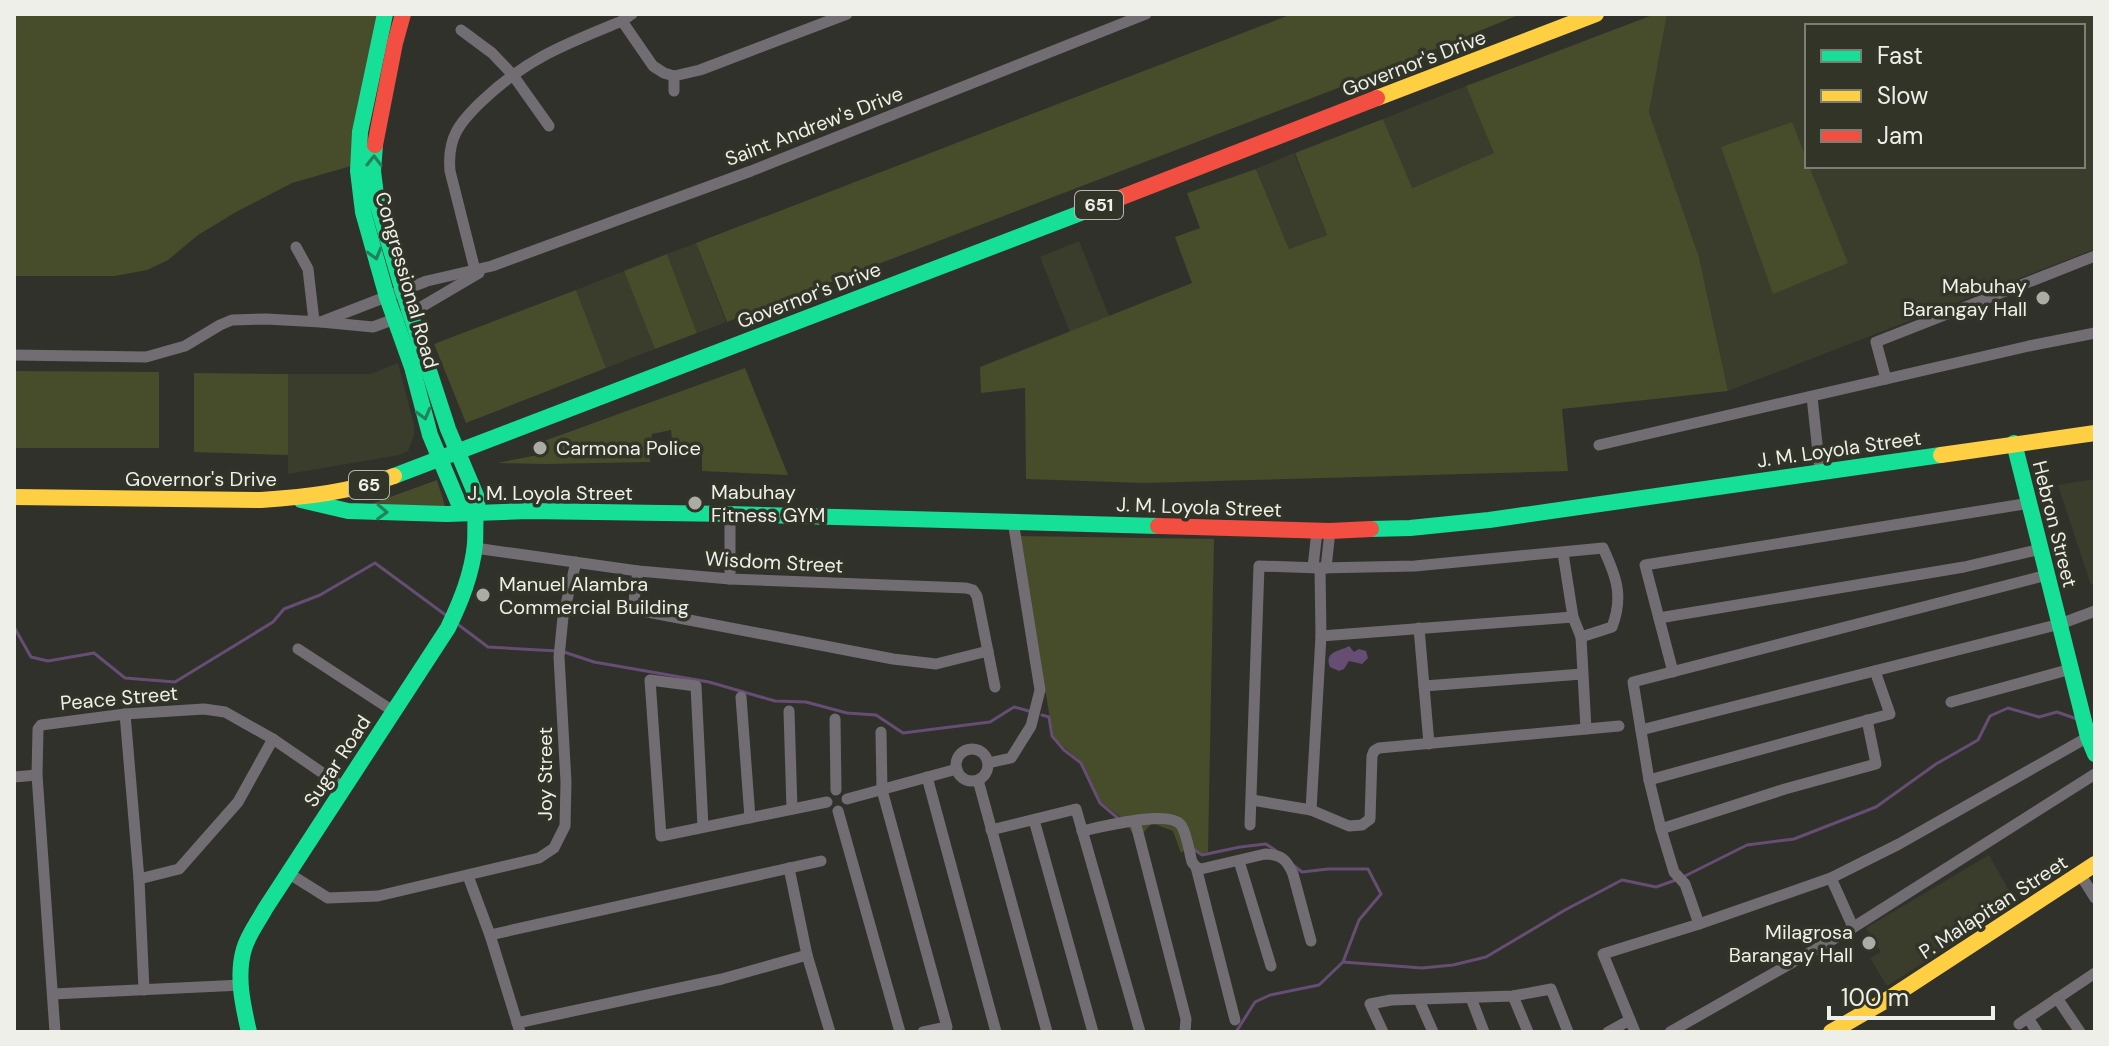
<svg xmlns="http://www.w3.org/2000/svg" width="2109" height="1046" font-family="'DM Sans',sans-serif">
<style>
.built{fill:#3a3d2c;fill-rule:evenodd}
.green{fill:#474c2b}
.water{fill:#664d74}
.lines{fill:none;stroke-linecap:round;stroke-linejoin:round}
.stream{stroke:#664d74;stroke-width:3}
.street{stroke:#716d72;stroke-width:11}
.fast{stroke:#16e098;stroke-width:16}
.slow{stroke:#ffcf43;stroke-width:16}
.jam{stroke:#f24e42;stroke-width:16}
.oneway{stroke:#25815a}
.poi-dot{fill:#acaca6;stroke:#323428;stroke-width:3}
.labels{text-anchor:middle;stroke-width:7;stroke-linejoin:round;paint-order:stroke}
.shield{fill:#323428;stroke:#b6b7ae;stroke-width:2}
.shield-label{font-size:18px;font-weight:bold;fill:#eeefe8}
.street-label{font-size:20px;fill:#eeefe8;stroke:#323428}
.poi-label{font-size:20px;fill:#eeefe8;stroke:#323428;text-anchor:start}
</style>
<rect width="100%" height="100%" fill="#30312b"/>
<g class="built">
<path d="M1667,14H2095V249L1728,391L1699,257L1649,112ZM1807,26H2083V166H1807Z"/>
<polygon points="1466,86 1495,153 1411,188 1383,119"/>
<polygon points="1294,153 1327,235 1289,249 1256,169"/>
<polygon points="1079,241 1109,316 1070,332 1040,257"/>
<polygon points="696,243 726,322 697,333 667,254"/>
<polygon points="624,271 655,349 606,368 576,290"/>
<polygon points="398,363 414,425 414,435 408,451 399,455 288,474 288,374 371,374"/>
<polygon points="2095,479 2095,583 2091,585 2058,485"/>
<polygon points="1989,855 2016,903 1887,986 1870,958 1881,952 1866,928"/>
</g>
<g class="green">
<polygon points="14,14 379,14 351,166 292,183 236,212 198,235 168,260 147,270 115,276 14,276"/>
<polygon points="1292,14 1521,14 1359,80 727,322 696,243"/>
<polygon points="1655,14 1667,14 1649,112 1699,257 1728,391 1562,409 1568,471 1144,483 1026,479 1025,388 981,393 980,367 1192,283 1175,237 1200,228 1187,193 1256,169 1289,249 1327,235 1295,153 1383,119 1412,188 1494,153 1466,86"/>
<polygon points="1792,122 1807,160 1807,166 1809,166 1848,263 1773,294 1721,147"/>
<polygon points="667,254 697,333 655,349 624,271"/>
<polygon points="576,290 606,368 466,423 434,344"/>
<polygon points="745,368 788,475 702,471 702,450 673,451 671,430 652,434 650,462 546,464 497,463 548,453 544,441"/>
<polygon points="14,371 159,372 159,448 14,448"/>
<polygon points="194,373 288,374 288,455 194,452"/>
<polygon points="437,480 445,506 368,505"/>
<polygon points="1019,536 1214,539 1208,852 1202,854 1191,846 1181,853 1173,831 1152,823 1137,840 1123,819 1101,802 1082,762 1065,748 1053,736"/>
</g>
<path class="water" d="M1349,646L1354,652L1359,649L1366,651L1368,658L1362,664L1349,661L1344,669L1339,671L1330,667C1324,651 1339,652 1349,646Z"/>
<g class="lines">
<g class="stream">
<polyline points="456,623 488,647 557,651"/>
<polyline points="14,627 31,657 48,661 94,653 125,678 175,682 273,622 284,609 320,595 375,563 447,616"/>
<polyline points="564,652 594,662 709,682 775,701 806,702 847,713 876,715 903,733 990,722 1014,707 1029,711"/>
<polyline points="1042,715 1049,717 1052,736 1064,750 1081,763 1100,803 1119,819"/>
<polyline points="1192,848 1202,855 1240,847 1266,844 1275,850"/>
<polyline points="1683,877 1747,845 1794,839 1876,807 1936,764 1978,740 1990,716 2008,708 2039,717 2057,712 2077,719"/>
<polyline points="1343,962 1422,968 1453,965 1486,957 1565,910 1622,880 1656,887 1676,880"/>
<polyline points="1236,1032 1255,1002 1270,995 1319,985 1343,962 1359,920 1381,894 1368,869 1328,869 1302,872 1293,865"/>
</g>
<g class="street">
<polyline points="622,21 653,66 664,73 674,76 700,70 847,14"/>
<polyline points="461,30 492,53 512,74 549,126"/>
<polyline points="674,91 674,76"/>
<polyline points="296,247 308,269 314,321"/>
<path d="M476,274L450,171C447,138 459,123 482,101C527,58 566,44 622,21L632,14"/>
<polyline points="321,322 427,281 492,266 751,171 1146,14"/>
<polyline points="14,355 146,357 185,346 220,325 232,320 266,319 321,322 373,327 411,313 479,273"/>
<polyline points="1886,379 1876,342 2095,256"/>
<polyline points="1812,397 1820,471"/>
<polyline points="1599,445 2029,346 2095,333"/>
<polyline points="730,514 730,579"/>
<polyline points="475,548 638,571 730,579 966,588 973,590 977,596 995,687"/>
<polyline points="1563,553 1573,617 1581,637 1586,729"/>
<polyline points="1313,567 1317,531"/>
<polyline points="1326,568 1330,531"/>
<polyline points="638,571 633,608 637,610 893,659 936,664 988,651"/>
<polyline points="1659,618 1964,567 2041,549"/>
<polyline points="1419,628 1429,744"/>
<polyline points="1321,636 1573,617"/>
<polyline points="298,649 393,711"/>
<polyline points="1673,672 1645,565 2030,503"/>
<polyline points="1424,686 1582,674"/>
<polyline points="741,697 750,818"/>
<polyline points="1951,702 2071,669"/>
<polyline points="789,711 792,809"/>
<polyline points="125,714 139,879 144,990"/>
<polyline points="835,719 836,790"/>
<polyline points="1641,730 2060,624 2095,611"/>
<polyline points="881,732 882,790 947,1027 923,1032"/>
<circle cx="972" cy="765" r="16"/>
<polyline points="988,763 1011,758 1031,726 1040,690 1013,521"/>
<polyline points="14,777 37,775"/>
<polyline points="927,777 996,1032"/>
<polyline points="978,780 1047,1032"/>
<polyline points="1649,780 1890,714 1875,671"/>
<polyline points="847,799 957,769"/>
<polyline points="1252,800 1311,810 1349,826 1362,825 1370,819 1372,756 1374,751 1379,748 1619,726"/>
<polyline points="1311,810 1321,636 1320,568"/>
<polyline points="838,811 900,1032"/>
<polyline points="1034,820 1093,1032"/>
<polyline points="1135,821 1186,1019 1185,1032"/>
<path d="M1250,825L1259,566L1320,568L1415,566L1603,548C1616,576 1624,596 1612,627L1581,637"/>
<polyline points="703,827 696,686 650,680 661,836 827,802"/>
<polyline points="1661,829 1785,789 1876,764 1867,720"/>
<polyline points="991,830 1076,809 1140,1032"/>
<path d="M1082,831C1101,827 1169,809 1181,825C1187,834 1189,851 1192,862L1196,867L1201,869L1265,854C1281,854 1287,860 1293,874L1311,941"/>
<polyline points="1239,861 1271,966"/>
<polyline points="1196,867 1235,1020"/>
<polyline points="789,868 807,955 830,1032"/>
<polyline points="288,873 328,898 378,896 539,858 554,848 565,826 566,782 559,657 563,617 576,562"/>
<polyline points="2080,874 2095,898"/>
<polyline points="468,876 490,935 520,1032"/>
<polyline points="1831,878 1853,927"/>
<polyline points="139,879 179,869 238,802 273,739"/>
<polyline points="1699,924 1685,884 1674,872 1661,829 1649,780 1633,682 2047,575"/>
<polyline points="490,935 821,861"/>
<polyline points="53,994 242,985"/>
<polyline points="1513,996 1528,1032"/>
<polyline points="1471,998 1484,1032"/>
<polyline points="2057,998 2080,1032"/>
<polyline points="1419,1000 1433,1032"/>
<polyline points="2028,1018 2037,1032"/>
<polyline points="517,1023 722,979 807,955"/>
<polyline points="2019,1024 2095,973"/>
<polyline points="55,1032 37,775 38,729 41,725 125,714 204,709 225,712 273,739 343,787"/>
<polyline points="1383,1032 1370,1004 1391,1000 1513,996 1551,989 1568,1032"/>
<polyline points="1608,1032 1630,1020"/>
<polyline points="1635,1032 1603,954 1699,924 1831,878 1899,844 2088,737"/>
<polyline points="1670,1032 1846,932 2095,774"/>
</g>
<g class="fast">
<polyline points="385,14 360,132 358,171 363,212 387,297 412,367 430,435 458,502 474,513"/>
<polyline points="2014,443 2088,737 2095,754"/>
<polyline points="394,476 1104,204"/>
<polyline points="301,500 348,511 447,514 529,511 730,514 1158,526"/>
<polyline points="1371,529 1410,528 1489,520 1941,455"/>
<path d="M249,1032C243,1006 236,976 244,949C248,935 258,922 265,909L448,628C461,601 472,574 475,544C476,529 474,515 478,500L448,429L403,291L377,203L373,171L375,145"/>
</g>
<g class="slow">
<polyline points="1377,98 1596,14"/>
<polyline points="1941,455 2095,433"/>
<path d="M14,497L261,500C306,497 351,492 394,476"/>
<polyline points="1831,1032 1890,998 2095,864"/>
</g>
<g class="jam">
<polyline points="375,145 395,43 403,14"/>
<polyline points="1104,204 1377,98"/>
<polyline points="1158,526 1330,531 1371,529"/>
</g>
</g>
<defs><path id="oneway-chevron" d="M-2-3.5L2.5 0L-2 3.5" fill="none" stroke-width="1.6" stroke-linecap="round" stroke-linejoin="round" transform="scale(2)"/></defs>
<g class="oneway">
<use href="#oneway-chevron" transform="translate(374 161) rotate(-89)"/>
<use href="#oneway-chevron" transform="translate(375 254) rotate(74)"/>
<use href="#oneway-chevron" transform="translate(424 414) rotate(75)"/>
<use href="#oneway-chevron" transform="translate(382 512) rotate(2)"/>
</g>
<g class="poi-dot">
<circle cx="2043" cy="298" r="8"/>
<circle cx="540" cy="448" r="8"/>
<circle cx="695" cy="503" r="8"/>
<circle cx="483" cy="595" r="8"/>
<circle cx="1869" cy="943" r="8"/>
</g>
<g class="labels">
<g class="shield">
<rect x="1075" y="191" width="48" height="28" rx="6"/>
<rect x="349" y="471" width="40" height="28" rx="6"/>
</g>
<g class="shield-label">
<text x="1099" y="211">651</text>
<text x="369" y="491">65</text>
</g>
<g class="street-label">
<text transform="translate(1414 63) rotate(-21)" y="7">Governor's Drive</text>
<text transform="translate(814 126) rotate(-21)" y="7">Saint Andrew's Drive</text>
<text transform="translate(407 280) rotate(74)" y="7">Congressional Road</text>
<text transform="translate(809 295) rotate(-21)" y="7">Governor's Drive</text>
<text transform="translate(1839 449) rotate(-8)" y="7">J. M. Loyola Street</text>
<text x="201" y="486">Governor's Drive</text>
<text x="550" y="500">J. M. Loyola Street</text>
<text transform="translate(1199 507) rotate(2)" y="7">J. M. Loyola Street</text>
<text transform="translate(2055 524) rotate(76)" y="7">Hebron Street</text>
<text transform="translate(774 562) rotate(3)" y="7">Wisdom Street</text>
<text transform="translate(119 698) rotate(-5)" y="7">Peace Street</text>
<text transform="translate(337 761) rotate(-57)" y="7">Sugar Road</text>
<text transform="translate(545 774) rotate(-90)" y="7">Joy Street</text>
<text transform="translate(1993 907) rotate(-33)" y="7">P. Malapitan Street</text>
</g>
<g class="poi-label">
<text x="2027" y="293" text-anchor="end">Mabuhay<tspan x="2027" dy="23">Barangay Hall</tspan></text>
<text x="556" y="455">Carmona Police</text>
<text x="711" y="499">Mabuhay<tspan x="711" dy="23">Fitness GYM</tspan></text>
<text x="499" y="591">Manuel Alambra<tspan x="499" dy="23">Commercial Building</tspan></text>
<text x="1853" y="939" text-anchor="end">Milagrosa<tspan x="1853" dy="23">Barangay Hall</tspan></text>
</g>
</g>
<rect width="2109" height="1046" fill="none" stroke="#eeefe8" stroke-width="32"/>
<rect x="1805" y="24" width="280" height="144" fill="#323428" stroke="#7d7f75" stroke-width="2"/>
<rect x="1821" y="50" width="40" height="12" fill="#16e098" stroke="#7d7f75" stroke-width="2"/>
<text x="1877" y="64" font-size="24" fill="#eeefe8">Fast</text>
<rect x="1821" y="90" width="40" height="12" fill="#ffcf43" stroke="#7d7f75" stroke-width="2"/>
<text x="1877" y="104" font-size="24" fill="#eeefe8">Slow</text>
<rect x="1821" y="130" width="40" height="12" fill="#f24e42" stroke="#7d7f75" stroke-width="2"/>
<text x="1877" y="144" font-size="24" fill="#eeefe8">Jam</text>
<path d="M1829 1006v12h164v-12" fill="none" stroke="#eeefe8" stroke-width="4"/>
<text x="1841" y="1006" font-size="24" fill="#eeefe8" stroke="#323428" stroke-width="6" paint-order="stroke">100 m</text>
</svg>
